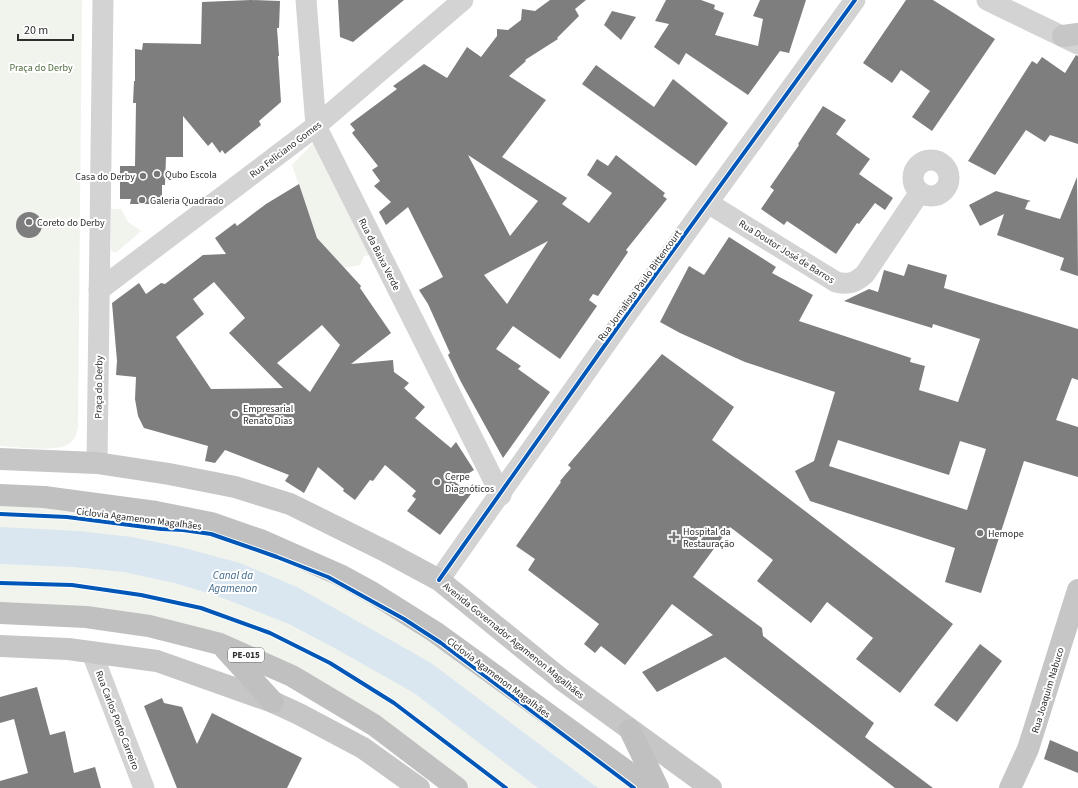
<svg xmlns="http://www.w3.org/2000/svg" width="1078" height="788" font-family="'Source Sans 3',sans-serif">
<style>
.green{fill:#f0f4ec}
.water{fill:#dae6f0}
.building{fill:#7e7e7e;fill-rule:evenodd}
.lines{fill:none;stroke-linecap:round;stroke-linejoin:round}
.minor{stroke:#d3d3d3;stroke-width:21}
.major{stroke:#c6c6c6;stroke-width:22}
.highway{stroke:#c0c0c0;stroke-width:22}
.cycleway-casing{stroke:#fff;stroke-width:6}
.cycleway{stroke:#0057b8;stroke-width:4}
.poi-dot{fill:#777;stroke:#fff;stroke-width:1.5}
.labels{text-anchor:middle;stroke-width:4;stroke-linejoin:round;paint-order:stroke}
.shield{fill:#fff;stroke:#6d6d6d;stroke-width:1}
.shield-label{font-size:9px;font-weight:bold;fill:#2e2e2e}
.park-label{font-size:10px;fill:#4e683d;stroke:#fff}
.street-label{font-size:10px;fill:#2e2e2e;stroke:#fff}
.poi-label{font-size:10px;fill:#2e2e2e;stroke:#fff;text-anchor:start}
.water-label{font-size:11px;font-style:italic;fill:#3f688e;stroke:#fff}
</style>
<rect width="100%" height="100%" fill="#fff"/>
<g class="green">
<path d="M0,0H82L78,426C77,433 76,438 70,443C59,453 16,447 0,446Z"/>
<polygon points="318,138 375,254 364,256 360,265 344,268 317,238 292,165"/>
<polygon points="111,209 121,209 128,222 141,231 117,252 113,252 111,249"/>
<polygon points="0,495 156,512 340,575 649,788 457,788 374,725 209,640 0,613"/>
</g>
<polygon class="water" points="0,527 78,531 132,537 184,548 240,563 297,587 431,663 598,788 538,788 414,693 338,650 289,624 220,597 175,583 124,572 73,567 0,564"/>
<g class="building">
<polygon points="251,0 280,1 279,28 277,28 279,56 278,56 281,102 259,121 261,125 225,154 222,150 220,153 212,142 208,146 183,116 183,157 166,157 165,185 162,185 162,201 152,201 152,204 130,204 131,199 120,199 120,166 135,166 136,103 133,103 134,81 135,81 135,49 142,50 143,43 201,44 202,2"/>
<polygon points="338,0 404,0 353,42 340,37"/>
<path d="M550,0H586L575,9L579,16L557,38L558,39L525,60L526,61L509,76L546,100L502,157L567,198L562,204L589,223L612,193L587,175L597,159L608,166L616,155L665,193L663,196L667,199L626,250L628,252L598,296L593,294L589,300L597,306L560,359L513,326L496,349L521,366L518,369L550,392L503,458L461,382L448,355L450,353L428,304L419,290L443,277L408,207L386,225L379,212L391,202L374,186L380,181L372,170L378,166L352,133L355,130L350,124L397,89L393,86L424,64L447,78L467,47L481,57L497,36V29L508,30L521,20L522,9L535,11ZM468,155L538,201L510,236ZM548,241L507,304L484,275Z"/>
<polygon points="666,0 701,0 715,5 714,9 724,13 715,35 758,46 763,19 753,16 760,0 806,0 789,53 780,51 748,95 686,53 679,65 654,47 669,24 655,21"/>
<polygon points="906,0 933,0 995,39 932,131 912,117 930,91 901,70 892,83 863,63"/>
<polygon points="612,11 636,17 621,40 604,25"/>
<polygon points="1076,55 1078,56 1078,144 1050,135 1045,142 1026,130 995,175 968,161 1032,61 1037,64 1042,57 1065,73"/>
<polygon points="596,65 654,107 673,79 728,123 696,166 582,84"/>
<polygon points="823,106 846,120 836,134 870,159 859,174 893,198 885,210 875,203 859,224 857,223 836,254 787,221 784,225 761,209 774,190 770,187 799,145 798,144"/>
<polygon points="1077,177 1078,276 1060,270 1064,258 997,235 1004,214 980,226 969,205 996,191 1031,201 1028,202 1025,209 1060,219"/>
<path d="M299,184L317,238L361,286L360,288L391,333L351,364L393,360L394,372L409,383L404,388L425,407L415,418L451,448L456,442L474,470L455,482L471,494L440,535L407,511L416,499L412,496L416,491L385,465L373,481L370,480L355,500L343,491L344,489L318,467L304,493L285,481L289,475L225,450L215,463L205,461L208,446L144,428L138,416L135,399L136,377L116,375L117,361L112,303L139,283L146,294L161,283L165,284L203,255L226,254L215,238L235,223L237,226L266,204ZM214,282L245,318L229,333L283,388L211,389L176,337L204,314L193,299ZM322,325L340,345L310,392L277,363Z"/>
<circle cx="29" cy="225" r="13"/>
<path d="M729,237L776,267L772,273L813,295L799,321L911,358L910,362L925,366L919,390L958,402L980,339L933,324L932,328L844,301L869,289L878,292L884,270L904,276L908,264L947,275L944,288L1078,329V380L1072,378L1056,420L1078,427V477L1024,461L981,593L945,582L955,548L810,501L795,471L814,461L835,392L745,362L680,333L660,322L689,266L704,275ZM838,440L949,475L960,441L986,449L967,510L829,466Z"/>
<polygon points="662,354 734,407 712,440 953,624 900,693 856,659 873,638 827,602 811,623 757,581 773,560 730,527 693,577 762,628 763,636 874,723 865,737 933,788 895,788 725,657 657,692 642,672 713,635 672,604 625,665 601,646 595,653 584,644 599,624 528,570 535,559 516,546 561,482 560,481 571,468 568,465"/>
<polygon points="980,644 1002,661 957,722 934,705"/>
<polygon points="37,687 50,735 65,731 74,773 95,767 101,788 0,788 0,781 28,773 14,719 0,723 0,697"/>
<polygon points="162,698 164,703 182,707 197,744 212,713 302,758 287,788 177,788 144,706"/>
<polygon points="1050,740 1078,752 1078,773 1044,759"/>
</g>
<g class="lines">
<g class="minor">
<polyline points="306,0 316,126 501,495"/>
<polyline points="987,0 1078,44"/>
<circle cx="931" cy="178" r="18"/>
<path d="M708,203L836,282C849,285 855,283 865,274L920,192"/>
<polyline points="99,290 316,126 463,0"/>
<polyline points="97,463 103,0"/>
<polyline points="439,580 627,314 855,0"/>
<polyline points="92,653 144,788"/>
</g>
<g class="major">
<polyline points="1063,36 1078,34"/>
<polyline points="0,459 97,463 169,474 235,487 290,504 387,552 439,580 561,679 711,788"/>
<polyline points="0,646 68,649 157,661 273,702 299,714 363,748 419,788"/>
<polyline points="1010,788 1028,749 1078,590"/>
</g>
<g class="highway">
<polyline points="0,495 44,497 156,512 211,523 263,541 340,575 373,593 435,632 650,788"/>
<polyline points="0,613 86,617 149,626 220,644 292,676 374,725 457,788"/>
<polyline points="225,649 273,702"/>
<polyline points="630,730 658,788"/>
</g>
<g class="cycleway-casing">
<g id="cycleway">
<polyline points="0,514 67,517 161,529 183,530 211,534 277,557 328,577 404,619 441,643 634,788"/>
<polyline points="439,580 627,314 855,0"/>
<polyline points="0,583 72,585 141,595 201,608 270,633 330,663 394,703 506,788"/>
</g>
</g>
<use href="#cycleway" class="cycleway"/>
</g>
<g class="poi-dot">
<circle cx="157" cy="174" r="4"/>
<circle cx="143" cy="176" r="4"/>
<circle cx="142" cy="200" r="4"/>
<circle cx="29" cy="222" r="4"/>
<circle cx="235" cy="414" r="4"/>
<circle cx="437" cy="482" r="4"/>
<circle cx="980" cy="533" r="4"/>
<path d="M672 531h4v4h4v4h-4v4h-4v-4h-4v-4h4z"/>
</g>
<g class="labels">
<rect class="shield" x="228" y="648" width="36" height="14" rx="3"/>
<g class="shield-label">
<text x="246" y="658">PE-015</text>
</g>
<g class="park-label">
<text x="41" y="71">Praça do Derby</text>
</g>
<g class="street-label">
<text transform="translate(285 149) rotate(-37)" y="4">Rua Feliciano Gomes</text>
<text transform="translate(787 251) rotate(32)" y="4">Rua Doutor José de Barros</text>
<text transform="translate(380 254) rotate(63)" y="4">Rua da Baixa Verde</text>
<text transform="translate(639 285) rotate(-54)" y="4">Rua Jornalista Paulo Bittencourt</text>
<text transform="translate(98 387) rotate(-89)" y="4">Praça do Derby</text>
<text transform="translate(139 518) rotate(7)" y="4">Ciclovia Agamenon Magalhães</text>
<text transform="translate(514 640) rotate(39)" y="4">Avenida Governador Agamenon Magalhães</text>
<text transform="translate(499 677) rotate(37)" y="4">Ciclovia Agamenon Magalhães</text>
<text transform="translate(1047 690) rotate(-73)" y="4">Rua Joaquim Nabuco</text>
<text transform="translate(118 720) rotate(69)" y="4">Rua Carlos Porto Carreiro</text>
</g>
<g class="poi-label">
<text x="165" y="178">Qubo Escola</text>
<text x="135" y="180" text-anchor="end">Casa do Derby</text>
<text x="150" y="204">Galeria Quadrado</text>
<text x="37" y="226">Coreto do Derby</text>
<text x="243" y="412">Empresarial<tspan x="243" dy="12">Renato Dias</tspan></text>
<text x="445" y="480">Cerpe<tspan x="445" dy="12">Diagnóticos</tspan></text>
<text x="683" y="535">Hospital da<tspan x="683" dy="12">Restauração</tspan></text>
<text x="988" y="537">Hemope</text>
</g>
<g class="water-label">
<text x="233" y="579">Canal da<tspan x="233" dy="13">Agamenon</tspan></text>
</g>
</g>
<path d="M18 34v6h55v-6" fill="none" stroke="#2e2e2e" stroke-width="2"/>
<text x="24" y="34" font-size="12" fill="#2e2e2e" stroke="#ffffff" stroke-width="3" paint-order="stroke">20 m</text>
</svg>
